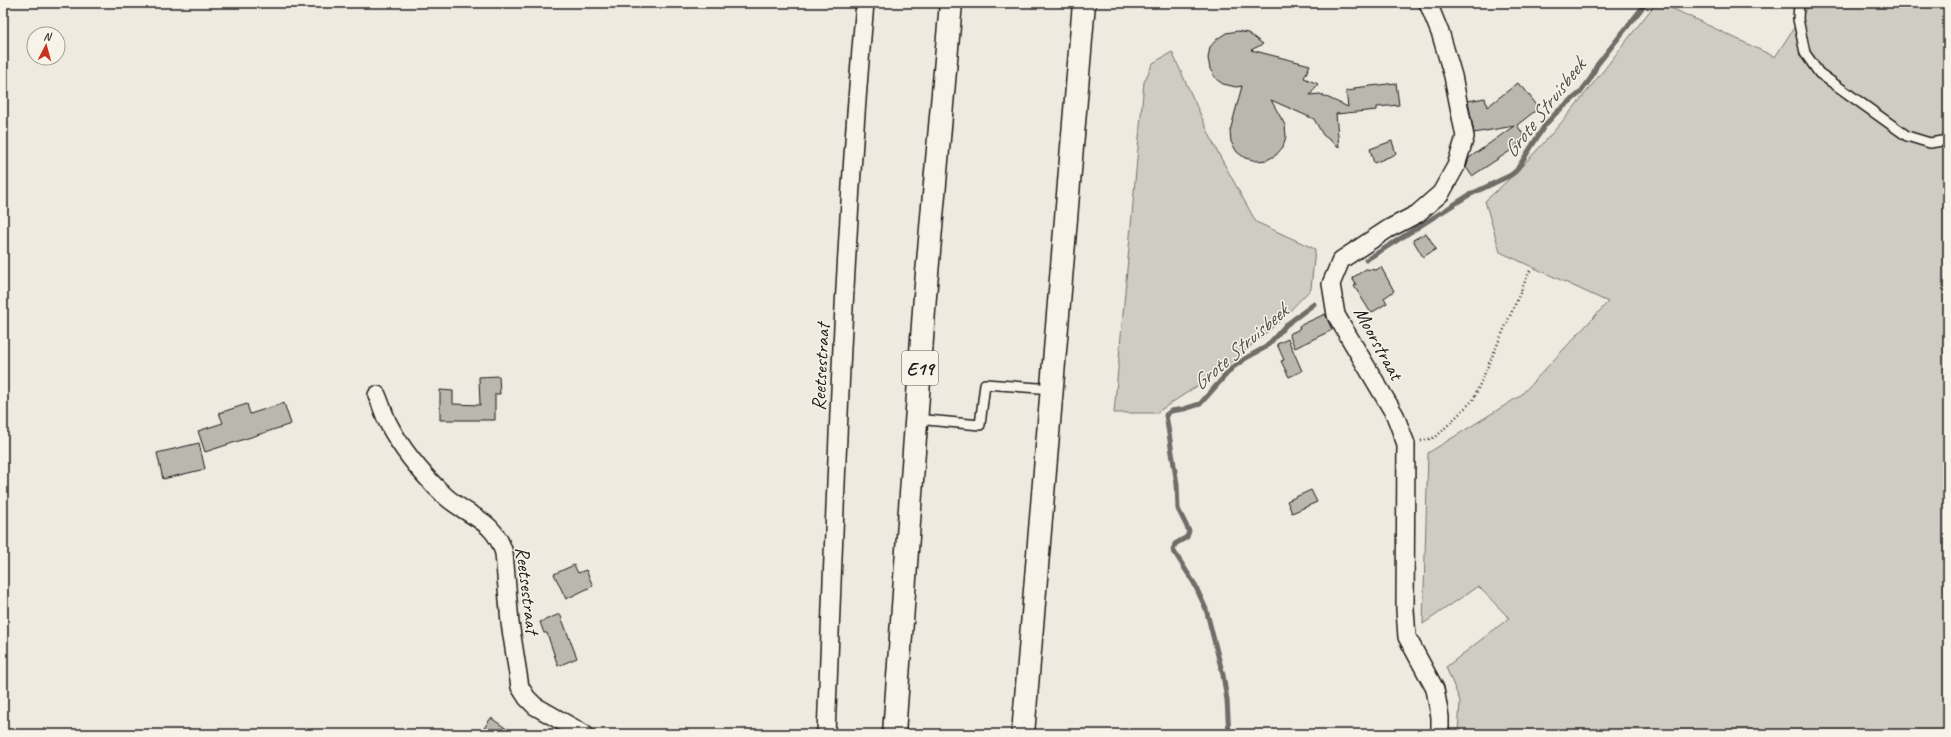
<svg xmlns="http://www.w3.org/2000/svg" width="1951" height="737" font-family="Caveat,sans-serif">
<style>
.green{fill:#cfccc3;stroke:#767470}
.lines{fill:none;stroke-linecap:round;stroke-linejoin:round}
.stream{stroke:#6f6d69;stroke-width:5}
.building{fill:#bab7af;stroke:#1c1c1c}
.lane-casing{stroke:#1c1c1c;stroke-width:12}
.street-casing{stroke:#1c1c1c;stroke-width:20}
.highway-casing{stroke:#1c1c1c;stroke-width:25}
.path{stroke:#1c1c1c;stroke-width:2.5;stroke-dasharray:1 3;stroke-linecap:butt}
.lane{stroke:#f7f3e8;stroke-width:9}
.street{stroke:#f7f3e8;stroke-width:17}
.highway{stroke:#f7f3e8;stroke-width:22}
.labels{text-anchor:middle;stroke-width:3;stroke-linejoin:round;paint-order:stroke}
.shield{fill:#f7f3e8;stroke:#5e5c59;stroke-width:1}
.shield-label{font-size:19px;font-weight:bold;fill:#1c1c1c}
.street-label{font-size:20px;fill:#1c1c1c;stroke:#f7f3e8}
.water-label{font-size:21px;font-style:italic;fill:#535250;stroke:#f7f3e8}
</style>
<rect width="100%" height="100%" fill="#eeeae0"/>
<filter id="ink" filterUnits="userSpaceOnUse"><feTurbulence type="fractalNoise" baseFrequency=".025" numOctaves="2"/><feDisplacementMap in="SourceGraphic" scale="8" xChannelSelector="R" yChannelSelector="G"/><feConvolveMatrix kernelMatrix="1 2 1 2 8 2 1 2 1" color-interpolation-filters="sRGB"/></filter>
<g filter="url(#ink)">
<g class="green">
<path d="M1656,3H1661L1775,57L1810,3H1948V734H1458L1460,701L1446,667L1509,618L1478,586L1423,624L1428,453L1520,396L1608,302L1500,252L1485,201C1551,144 1602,71 1656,3Z"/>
<polygon points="1172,52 1217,151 1256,222 1315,249 1311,289 1281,320 1226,367 1156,413 1114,413 1144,82 1153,63"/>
</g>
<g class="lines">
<g class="stream">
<polyline points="1366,260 1469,195 1511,175 1516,171 1545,125 1557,112 1580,93 1591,78 1597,65 1646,3"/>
<polyline points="1229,734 1227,700 1223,675 1206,609 1194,583 1173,550 1175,544 1187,537 1189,531 1178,509 1177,484 1166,415 1171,411 1184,409 1200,404 1232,368 1246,358 1266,347 1286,325 1314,304"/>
</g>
</g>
<g class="building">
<polygon points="1238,31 1248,33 1263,44 1251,50 1310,65 1304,78 1318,84 1310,95 1320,94 1348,107 1346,91 1355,90 1354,88 1396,83 1399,105 1377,107 1377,110 1336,114 1339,147 1323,135 1314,119 1271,100 1285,125 1286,136 1283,147 1276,155 1267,160 1257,161 1245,158 1237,152 1231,142 1230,131 1242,86 1236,87 1223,84 1216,79 1210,69 1208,58 1210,47 1217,39 1226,33"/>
<polygon points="1518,83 1521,87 1522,86 1539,108 1517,125 1524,136 1516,147 1472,176 1466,167 1469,158 1514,126 1474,133 1468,101 1485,98 1487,107"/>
<polygon points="1392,141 1396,154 1374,163 1370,149"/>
<polygon points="1426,233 1436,249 1423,257 1413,240"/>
<polygon points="1381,267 1394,291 1384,298 1387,303 1371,313 1354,286 1356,285 1352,278 1366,269 1376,270"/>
<polygon points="1325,314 1332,330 1295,348 1289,334 1300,329 1299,326"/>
<polygon points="1288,339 1302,371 1289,377 1281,361 1284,360 1277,344"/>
<polygon points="499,376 500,394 495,394 495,420 440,420 440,390 453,391 453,404 480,405 479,377"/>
<polygon points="284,403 291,424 205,452 198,431 223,423 219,413 247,404 250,414"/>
<polygon points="199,443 205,469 163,479 157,453"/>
<polygon points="1311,490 1317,502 1292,513 1287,501"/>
<polygon points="574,565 578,573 586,570 593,586 566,599 554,574"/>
<polygon points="560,614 577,658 558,666 547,633 544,633 540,622"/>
<polygon points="491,718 514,734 480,734"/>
</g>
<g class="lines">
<g class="lane-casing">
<g id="lane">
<polyline points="1799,3 1798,19 1805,53 1819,73 1907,136 1930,143 1948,140"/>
<polyline points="916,419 980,425 985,384 1052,389"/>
</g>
</g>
<g class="street-casing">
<g id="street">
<polyline points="1428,3 1441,35 1453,76 1465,137 1456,166 1441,193 1417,214 1388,229 1341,260 1331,284 1336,315 1395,415 1406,444 1405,610 1407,637 1435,689 1440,717 1440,734"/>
<path d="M377,395C381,404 384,415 388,423C402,450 423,475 444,495C467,517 494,518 504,553L510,623L520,687L527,698L535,706L584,734"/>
<path d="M826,734C836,490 843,246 865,3"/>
</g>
</g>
<g class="highway-casing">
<g id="highway">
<polyline points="894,734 925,296 951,3"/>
<polyline points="1023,734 1084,3"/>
</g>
</g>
<polyline class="path" points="1421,441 1436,437 1473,400 1531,268"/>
<use href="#lane" class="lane"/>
<use href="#street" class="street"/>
<use href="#highway" class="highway"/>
</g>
</g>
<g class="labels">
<rect class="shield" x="902" y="351" width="36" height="34" rx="3"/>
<g class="shield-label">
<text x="920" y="375">E19</text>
</g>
<g class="street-label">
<text transform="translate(1379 343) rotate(61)" y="7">Moorstraat</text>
<text transform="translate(820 367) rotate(-87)" y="7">Reetsestraat</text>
<text transform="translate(528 590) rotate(83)" y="7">Reetsestraat</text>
</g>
<g class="water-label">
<text transform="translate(1544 108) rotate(-52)" y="7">Grote Struisbeek</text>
<text transform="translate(1240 347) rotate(-41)" y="7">Grote Struisbeek</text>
</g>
</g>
<rect width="1951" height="737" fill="none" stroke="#f7f3e8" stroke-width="16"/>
<rect x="8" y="8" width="1935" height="721" fill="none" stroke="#1c1c1c" stroke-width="1.5" filter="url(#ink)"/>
<g transform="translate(46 46) rotate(6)"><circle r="19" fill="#f7f3e8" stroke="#9f9d96"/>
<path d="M0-3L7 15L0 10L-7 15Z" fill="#c8321e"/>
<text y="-6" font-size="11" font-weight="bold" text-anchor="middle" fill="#1c1c1c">N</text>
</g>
</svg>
